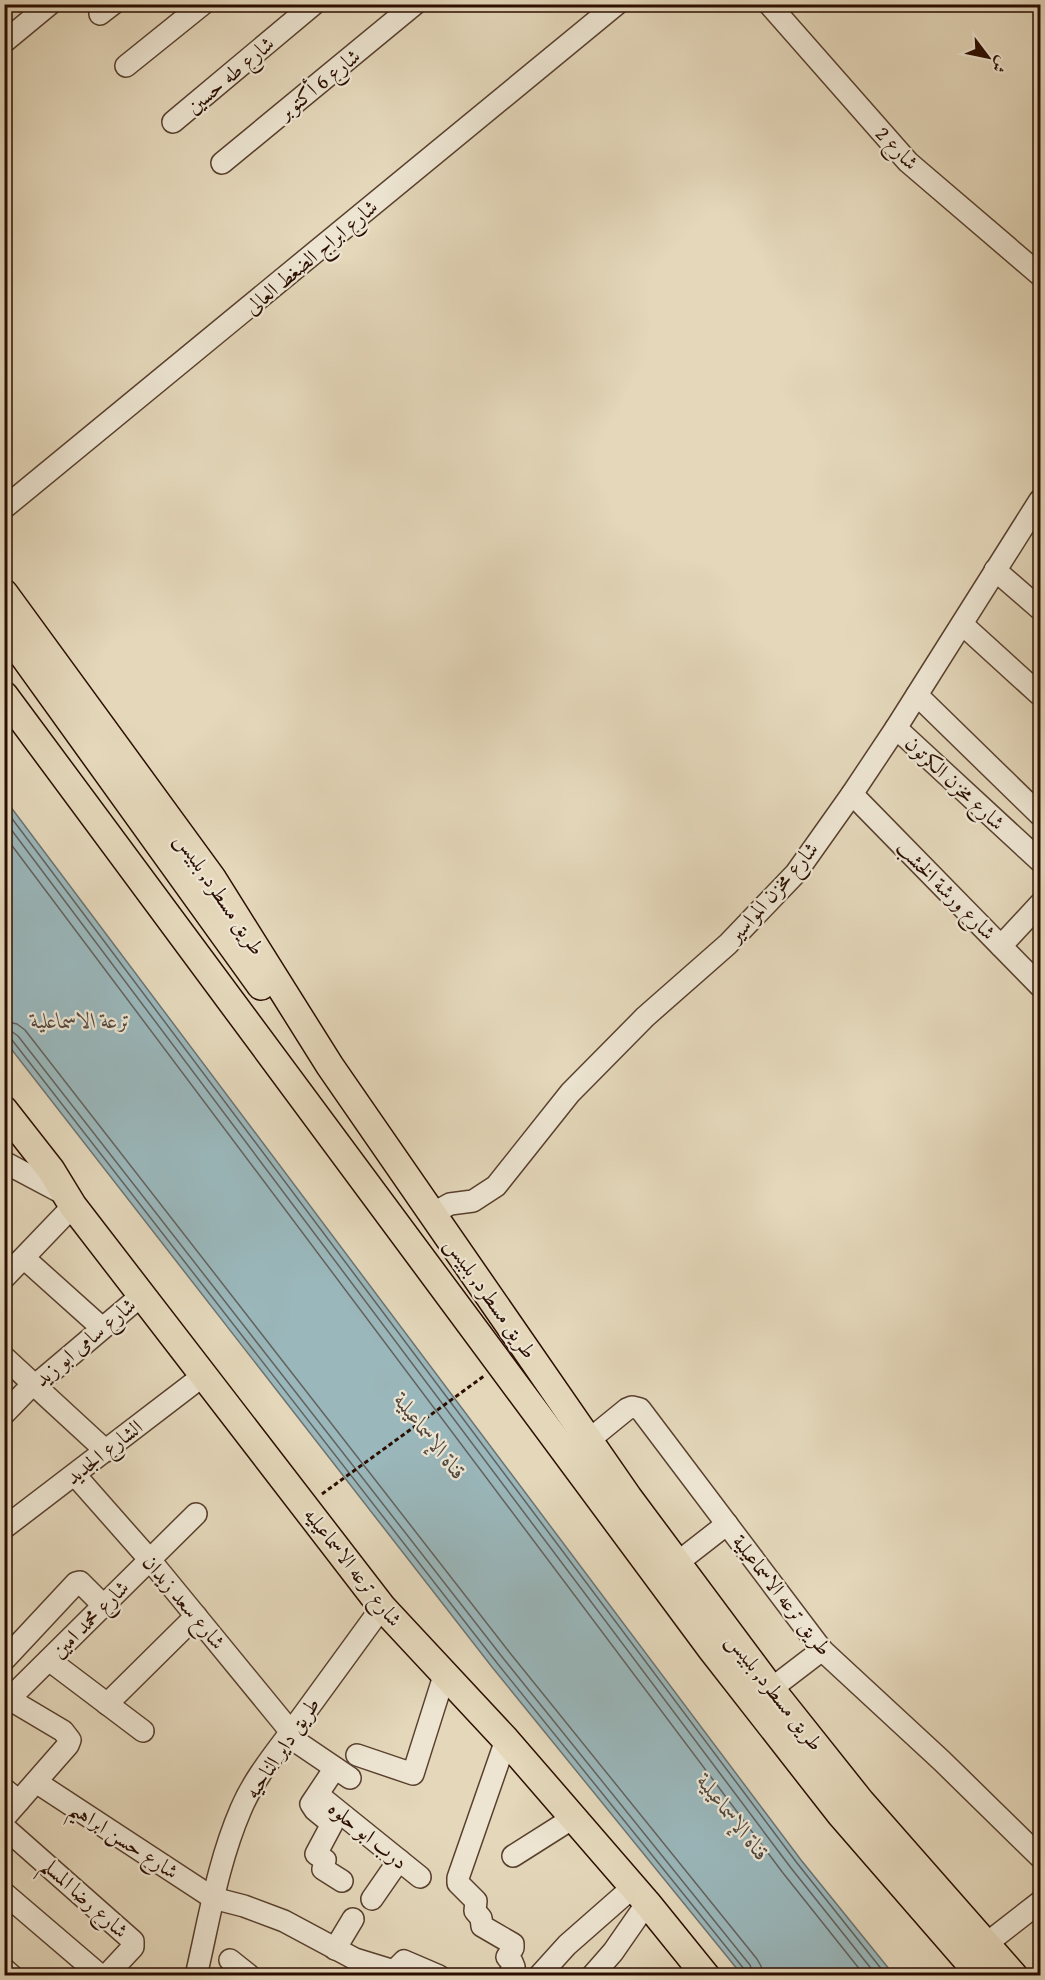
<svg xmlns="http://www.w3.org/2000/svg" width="1045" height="1980" font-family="'Gentium Book Plus',Amiri,serif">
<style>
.water{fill:#9ab7bb;stroke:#6e7370;stroke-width:1.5}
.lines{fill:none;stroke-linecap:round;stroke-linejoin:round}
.shore{stroke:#62625e;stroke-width:1.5}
.minor-casing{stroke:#59402e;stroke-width:24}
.major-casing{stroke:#2b0e00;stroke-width:30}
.path{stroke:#2b0e00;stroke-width:3;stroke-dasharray:4.5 3;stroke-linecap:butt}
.minor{stroke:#ede5d2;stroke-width:21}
.major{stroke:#e4d7ba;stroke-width:27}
.labels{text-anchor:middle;stroke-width:4.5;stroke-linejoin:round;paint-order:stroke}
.street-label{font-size:21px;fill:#2b0e00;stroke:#ede5d2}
.water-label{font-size:22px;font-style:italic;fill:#524941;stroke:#ede5d2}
</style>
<rect width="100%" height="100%" fill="#e4d7ba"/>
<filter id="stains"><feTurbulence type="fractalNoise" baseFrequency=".00333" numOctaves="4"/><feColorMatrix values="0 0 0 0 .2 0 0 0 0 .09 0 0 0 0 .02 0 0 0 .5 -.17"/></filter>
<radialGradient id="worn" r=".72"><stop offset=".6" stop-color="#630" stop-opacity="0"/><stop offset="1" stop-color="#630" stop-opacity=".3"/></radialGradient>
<polygon class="water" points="4,798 801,1860 894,1975 742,1975 492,1667 5,1041"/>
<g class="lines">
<g class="shore">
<polyline points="4,808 797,1863 887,1976"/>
<polyline points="4,820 791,1868 877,1976"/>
<polyline points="4,835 783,1873 865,1976"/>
<polyline points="4,1021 17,1024 25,1030 510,1653 757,1959 761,1966 763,1976"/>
<polyline points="4,1030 11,1031 18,1036 503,1658 750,1965 754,1976"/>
<polyline points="4,1038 12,1040 497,1663 744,1969 746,1976"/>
</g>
<g class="minor-casing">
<g id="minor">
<polyline points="769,4 908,162 1040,275"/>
<polyline points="100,14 113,4"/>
<polyline points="4,42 50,4"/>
<polyline points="126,66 203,4"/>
<polyline points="173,122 314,4"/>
<polyline points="222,163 415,4"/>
<polyline points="4,508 617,4"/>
<polyline points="995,570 1040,609"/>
<polyline points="962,624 1040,695"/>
<polyline points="917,695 1040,815"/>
<polyline points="896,728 1040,861"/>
<polyline points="852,794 1040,986"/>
<polyline points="1001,946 1040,904"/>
<polyline points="4,1162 66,1195"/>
<polyline points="432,1214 450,1204 473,1201 496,1186 570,1093 645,1017 728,944 796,873 852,794 896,728 1040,500"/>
<polyline points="24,1258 102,1328"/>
<polyline points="4,1278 73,1206"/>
<polyline points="4,1357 106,1451"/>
<polyline points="4,1414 31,1386 38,1383 142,1295"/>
<polyline points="589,1440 627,1409 632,1407 640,1409 822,1650 942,1761 1040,1857"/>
<polyline points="75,1475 150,1560 291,1732"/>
<polyline points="4,1528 204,1375"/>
<polyline points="677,1563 727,1524"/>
<polyline points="4,1660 76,1583 80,1582 104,1606"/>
<polyline points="49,1660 143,1731"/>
<polyline points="771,1689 822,1650"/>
<polyline points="4,1696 63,1731 70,1740 68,1745 4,1818"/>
<polyline points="9,1699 196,1514"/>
<polyline points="107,1704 196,1616"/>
<polyline points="288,1736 350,1778"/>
<polyline points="506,1740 458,1878 458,1883 476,1901 475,1911 481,1918 482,1926 513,1944 513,1948 507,1957 512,1962 514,1967 508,1976"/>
<polyline points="357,1755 413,1774 444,1676"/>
<polyline points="335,1768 311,1804 315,1810 332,1824 316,1854 325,1860 323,1869 342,1881"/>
<polyline points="36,1782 213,1898 244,1906 284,1921 355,1959 394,1971 404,1961 439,1976"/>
<polyline points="4,1789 19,1801"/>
<polyline points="322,1798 420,1877"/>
<polyline points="4,1827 133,1941 133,1947 106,1976"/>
<polyline points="513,1856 573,1818"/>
<polyline points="4,1893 101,1976"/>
<polyline points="372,1899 399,1860"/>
<polyline points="986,1944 1040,1902"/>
<polyline points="335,1949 353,1919"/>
<polyline points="230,1960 250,1976"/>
<polyline points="4,1969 12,1976"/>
<path d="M196,1976C209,1920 218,1862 241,1809C254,1778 277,1751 296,1725C325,1685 354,1646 382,1607"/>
<polyline points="539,1976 567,1945 633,1887"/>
<polyline points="592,1976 613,1952 647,1903"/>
</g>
</g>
<g class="major-casing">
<g id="major">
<polyline points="4,593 212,878 330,1066 628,1497 771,1689 861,1802 1014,1976"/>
<polyline points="4,629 261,986"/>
<polyline points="4,695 712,1650 841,1815 981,1976"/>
<polyline points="4,1110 51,1170 73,1206 382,1607 506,1740 647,1903 706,1976"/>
</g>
</g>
<polyline class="path" points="322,1494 484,1376"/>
<use href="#minor" class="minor"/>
<use href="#major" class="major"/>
</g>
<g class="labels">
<g class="street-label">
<text transform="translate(230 75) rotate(-40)" y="7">شارع طه حسين</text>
<text transform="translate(319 84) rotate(-39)" y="7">شارع 6 أكتوبر</text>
<text transform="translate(897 148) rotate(46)" y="7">شارع 2</text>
<text transform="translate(311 257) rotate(-40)" y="7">شارع ابراج الضغط العالى</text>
<text transform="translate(955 783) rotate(43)" y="7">شارع مخزن الكرتون</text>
<text transform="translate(946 890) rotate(45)" y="7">شارع ورشة الخشب</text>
<text transform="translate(773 892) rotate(-49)" y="7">شارع مخزن المواسير</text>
<text transform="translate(220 894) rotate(56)" y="7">طريق مسطرد, بلبيس</text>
<text transform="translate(491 1298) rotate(55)" y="7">طريق مسطرد, بلبيس</text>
<text transform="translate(85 1342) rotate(-40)" y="7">شارع سامى ابو زيد</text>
<text transform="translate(104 1452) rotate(-38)" y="7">الشارع الجديد</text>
<text transform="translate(353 1567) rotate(52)" y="7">شارع ترعه الاسماعيليه</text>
<text transform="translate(782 1595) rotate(52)" y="7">طريق ترعه الاسماعيلية</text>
<text transform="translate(184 1602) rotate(50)" y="7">شارع سعد زيدان</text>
<text transform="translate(90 1619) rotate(-45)" y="7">شارع محمد امين</text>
<text transform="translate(775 1692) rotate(52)" y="7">طريق مسطرد, بلبيس</text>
<text transform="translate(282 1748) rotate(-56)" y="7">طريق داير الناحيه</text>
<text transform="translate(368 1835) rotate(39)" y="7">درب ابو حلوه</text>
<text transform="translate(124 1840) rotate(33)" y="7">شارع حسن ابراهيم</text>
<text transform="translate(85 1898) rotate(42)" y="7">شارع رضا المسلم</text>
</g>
<g class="water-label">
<text x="81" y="1028">ترعة الاسماعلية</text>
<text transform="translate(431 1436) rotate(52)" y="8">قناة الإسماعيلية</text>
<text transform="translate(734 1817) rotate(52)" y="8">قناة الإسماعيلية</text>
</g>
</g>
<rect width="1045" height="1980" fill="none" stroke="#e4d7ba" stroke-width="24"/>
<rect x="6" y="6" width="1033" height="1968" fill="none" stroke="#2b0e00" stroke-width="3"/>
<rect x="12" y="12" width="1021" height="1956" fill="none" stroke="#2b0e00" stroke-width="1.5"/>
<g transform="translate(988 57) rotate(122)" stroke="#ede5d2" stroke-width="4.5" paint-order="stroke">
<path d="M0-4.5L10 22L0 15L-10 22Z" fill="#2b0e00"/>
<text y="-9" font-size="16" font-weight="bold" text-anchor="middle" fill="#2b0e00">ش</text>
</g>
<rect width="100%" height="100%" filter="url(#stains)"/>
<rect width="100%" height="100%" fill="url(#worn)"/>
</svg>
